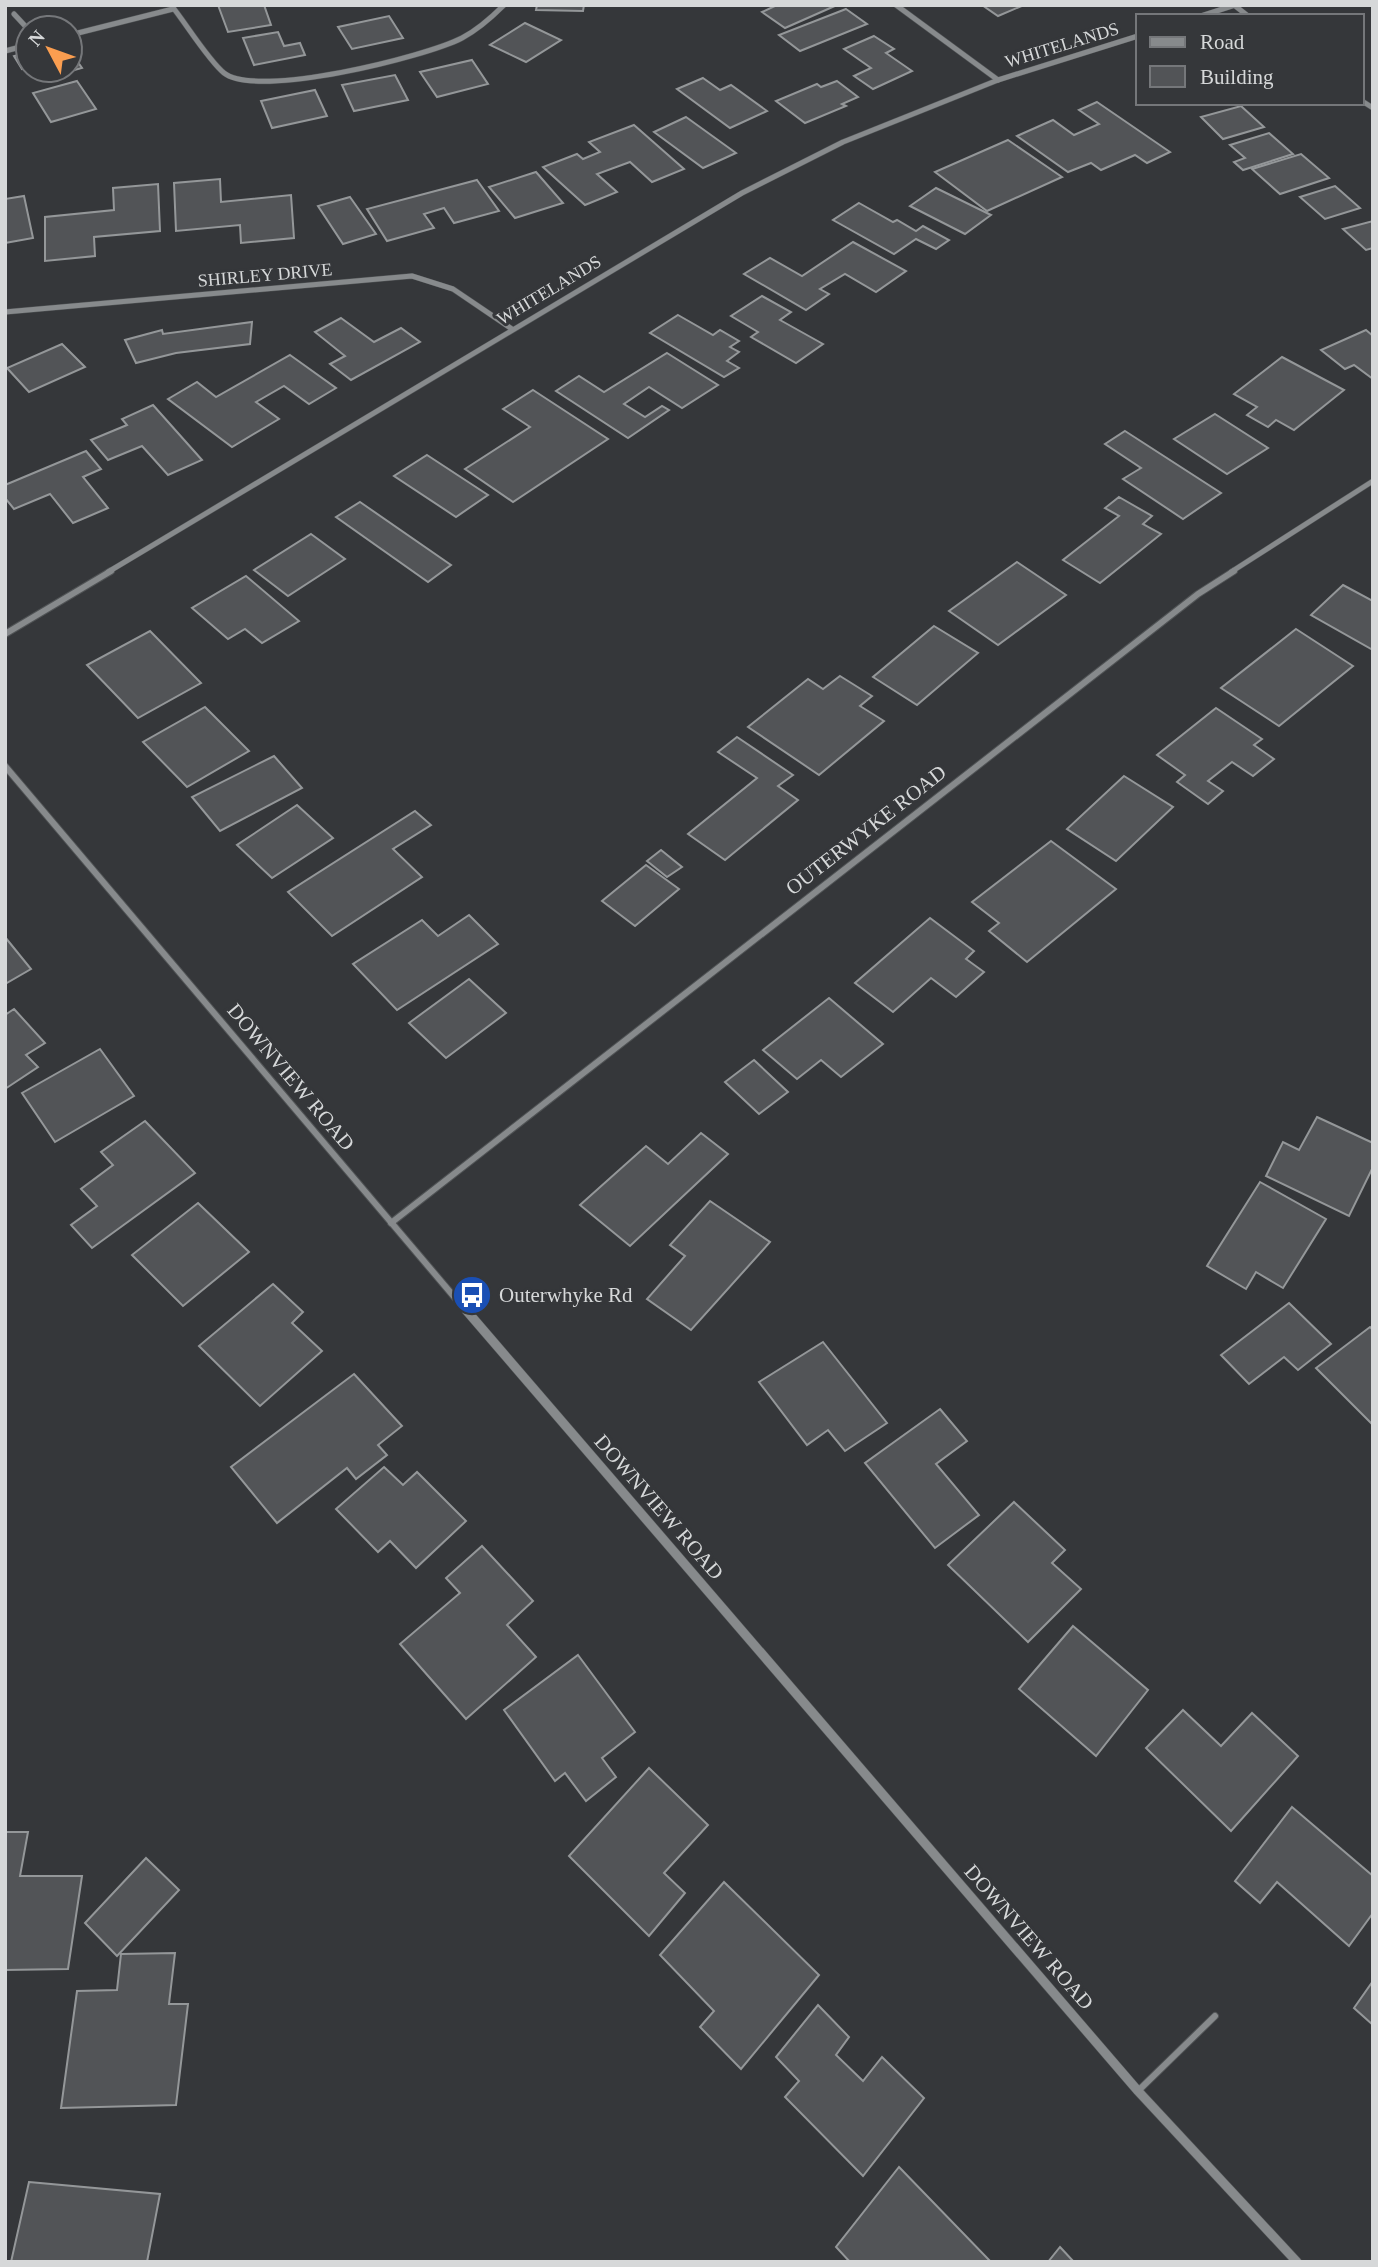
<svg xmlns="http://www.w3.org/2000/svg" width="1378" height="2267" font-family="'Times New Roman',serif">
<style>
.building{fill:#525457;stroke:#949799;stroke-width:2}
.lines{fill:none;stroke-linecap:round;stroke-linejoin:round}
.lane-casing{stroke:#505355;stroke-width:8}
.street-far2-casing{stroke:#505355;stroke-width:6}
.street-far1-casing{stroke:#505355;stroke-width:8}
.street-casing{stroke:#505355;stroke-width:10}
.lane{stroke:#878a8c;stroke-width:6}
.street-far2{stroke:#878a8c;stroke-width:5}
.street-far1{stroke:#878a8c;stroke-width:6}
.street{stroke:#878a8c;stroke-width:9}
.labels{text-anchor:middle;stroke-width:6;stroke-linejoin:round;paint-order:stroke}
.far-street-label{font-size:18px;fill:#d6d8d9;stroke:#35373a}
.street-label{font-size:21px;fill:#d6d8d9;stroke:#35373a}
.poi-label{font-size:21px;fill:#d6d8d9;stroke:#35373a;text-anchor:start}
</style>
<rect width="100%" height="100%" fill="#35373a"/>
<g class="building">
<polygon points="218,5 264,5 271,25 228,32"/>
<polygon points="537,5 584,5 583,11 536,10"/>
<polygon points="777,5 837,5 785,28 762,12"/>
<polygon points="982,5 1024,5 998,16"/>
<polygon points="846,9 867,24 800,51 779,35"/>
<polygon points="389,16 403,38 352,49 338,27"/>
<polygon points="525,23 561,40 526,62 490,45"/>
<polygon points="278,32 284,46 300,43 305,55 254,65 243,38"/>
<polygon points="874,36 894,49 886,53 912,71 873,89 854,76 871,68 844,49"/>
<polygon points="70,51 82,68 45,78 40,70 70,70"/>
<polygon points="28,52 28,67 22,69 14,56"/>
<polygon points="472,60 488,84 437,97 420,72"/>
<polygon points="395,75 408,100 354,111 342,85"/>
<polygon points="703,78 720,90 731,85 767,111 730,128 677,89"/>
<polygon points="77,81 96,109 51,122 33,93"/>
<polygon points="837,81 858,97 842,104 846,106 805,123 776,101 817,84 821,87"/>
<polygon points="315,90 327,116 272,128 261,101"/>
<polygon points="1097,102 1170,152 1147,163 1135,155 1101,170 1091,163 1068,172 1017,136 1053,120 1074,135 1099,124 1079,110"/>
<polygon points="1241,106 1264,127 1223,139 1201,117"/>
<polygon points="686,117 736,153 703,168 654,132"/>
<polygon points="634,125 684,169 652,182 630,162 597,174 617,192 585,205 543,167 577,154 583,159 600,152 589,142"/>
<polygon points="1269,133 1293,154 1243,170 1234,162 1245,158 1230,145"/>
<polygon points="1008,140 1062,177 987,211 935,172"/>
<polygon points="1301,154 1329,178 1280,194 1252,169"/>
<polygon points="536,172 563,203 515,218 489,187"/>
<polygon points="220,179 221,202 291,195 294,238 241,243 240,225 176,231 174,183"/>
<polygon points="477,180 499,211 454,223 444,208 424,214 434,228 387,241 367,209"/>
<polygon points="158,184 160,231 94,237 95,256 45,261 45,217 114,210 113,188"/>
<polygon points="1335,186 1360,208 1325,219 1300,197"/>
<polygon points="936,188 991,215 965,234 910,206"/>
<polygon points="24,196 33,238 5,243 5,199"/>
<polygon points="350,197 376,234 343,244 318,206"/>
<polygon points="859,203 893,222 897,220 916,231 923,226 949,240 936,249 916,239 894,254 833,220"/>
<polygon points="1373,221 1373,248 1366,250 1343,229"/>
<polygon points="853,242 906,271 876,292 845,274 820,289 829,294 806,310 744,274 770,258 802,276"/>
<polygon points="762,296 791,312 780,320 823,344 796,363 751,337 758,332 731,316"/>
<polygon points="678,315 713,335 720,330 739,341 730,347 739,352 727,361 739,368 724,377 650,333"/>
<polygon points="341,318 374,342 401,328 420,342 351,380 330,364 345,356 315,332"/>
<polygon points="252,322 250,344 176,353 136,363 125,340 162,330 163,334"/>
<polygon points="1366,330 1373,336 1373,379 1354,365 1345,369 1321,350"/>
<polygon points="62,344 85,367 29,392 7,368"/>
<polygon points="667,353 718,385 682,408 649,387 624,404 645,417 662,406 669,410 628,438 556,391 579,376 604,392"/>
<polygon points="290,355 336,388 309,404 284,386 256,402 279,419 232,447 168,399 197,382 216,397"/>
<polygon points="1282,357 1344,390 1294,430 1276,420 1268,427 1247,415 1257,407 1234,394"/>
<polygon points="533,390 608,439 513,502 465,469 530,427 503,409"/>
<polygon points="153,405 202,460 168,475 142,446 108,460 91,440 127,425 122,419"/>
<polygon points="1215,414 1268,448 1227,474 1174,439"/>
<polygon points="1125,431 1221,493 1183,519 1123,479 1141,468 1105,444"/>
<polygon points="86,451 101,469 83,477 108,508 73,523 50,494 14,509 5,498 5,485"/>
<polygon points="427,455 488,495 456,517 394,476"/>
<polygon points="1119,497 1152,516 1143,524 1161,534 1100,583 1063,560 1119,516 1105,508"/>
<polygon points="360,502 451,565 428,582 336,517"/>
<polygon points="311,534 345,559 288,596 254,570"/>
<polygon points="1017,562 1066,595 998,645 949,611"/>
<polygon points="246,576 299,621 262,643 245,629 228,639 192,608"/>
<polygon points="1343,585 1373,601 1373,650 1311,615"/>
<polygon points="934,626 978,653 917,705 873,677"/>
<polygon points="1296,629 1353,666 1279,726 1221,688"/>
<polygon points="150,631 201,683 138,718 87,665"/>
<polygon points="840,676 872,696 860,706 884,721 819,775 748,727 808,679 823,689"/>
<polygon points="205,707 249,751 187,787 143,742"/>
<polygon points="1216,708 1262,739 1254,745 1274,759 1253,776 1232,762 1208,781 1223,791 1208,804 1177,782 1185,775 1157,755"/>
<polygon points="737,737 793,775 778,786 798,800 725,860 688,834 757,778 718,752"/>
<polygon points="274,756 302,788 220,831 192,797"/>
<polygon points="1124,776 1173,807 1116,861 1067,829"/>
<polygon points="297,805 333,838 272,878 237,845"/>
<polygon points="415,811 431,825 393,849 422,877 332,936 288,892"/>
<polygon points="1051,841 1116,889 1027,962 989,931 999,923 972,902"/>
<polygon points="661,850 682,867 667,877 647,861"/>
<polygon points="646,865 679,889 635,926 602,901"/>
<polygon points="469,915 498,944 397,1010 353,964 422,920 438,936"/>
<polygon points="930,918 974,951 966,959 984,972 956,997 931,978 893,1012 855,983"/>
<polygon points="5,937 31,969 5,984"/>
<polygon points="469,979 506,1013 446,1058 409,1023"/>
<polygon points="829,998 883,1044 841,1077 821,1060 797,1079 763,1050"/>
<polygon points="14,1009 45,1043 26,1055 38,1067 5,1089 5,1015"/>
<polygon points="100,1049 134,1096 55,1142 22,1093"/>
<polygon points="754,1060 788,1092 759,1114 725,1082"/>
<polygon points="1317,1117 1373,1143 1373,1167 1349,1216 1266,1176 1283,1142 1299,1150"/>
<polygon points="145,1121 195,1173 92,1248 71,1225 97,1206 81,1189 113,1165 101,1152"/>
<polygon points="701,1133 728,1154 630,1246 580,1205 646,1146 668,1164"/>
<polygon points="1260,1182 1326,1219 1283,1288 1256,1272 1246,1289 1207,1266"/>
<polygon points="710,1201 770,1242 691,1330 647,1299 685,1256 670,1245"/>
<polygon points="198,1203 249,1252 183,1306 132,1255"/>
<polygon points="273,1284 303,1312 292,1323 322,1351 260,1406 199,1346"/>
<polygon points="1289,1303 1331,1344 1298,1370 1284,1357 1249,1384 1221,1355"/>
<polygon points="1370,1327 1373,1330 1373,1425 1316,1368"/>
<polygon points="823,1342 887,1423 845,1451 828,1430 807,1445 759,1382"/>
<polygon points="354,1374 402,1426 378,1445 387,1455 356,1479 347,1468 277,1523 231,1467"/>
<polygon points="940,1409 967,1441 936,1464 979,1515 935,1548 865,1463"/>
<polygon points="384,1467 403,1485 417,1472 466,1521 416,1568 390,1541 378,1552 336,1509"/>
<polygon points="1014,1502 1065,1550 1052,1563 1081,1589 1028,1642 948,1565"/>
<polygon points="482,1546 533,1601 507,1625 536,1657 466,1719 400,1644 460,1593 446,1578"/>
<polygon points="1073,1626 1148,1690 1096,1756 1019,1689"/>
<polygon points="578,1655 635,1732 602,1758 616,1777 586,1801 565,1773 555,1781 504,1710"/>
<polygon points="1183,1710 1221,1746 1252,1713 1298,1756 1231,1831 1146,1748"/>
<polygon points="649,1768 708,1825 664,1873 685,1893 649,1936 569,1856"/>
<polygon points="1292,1807 1373,1876 1373,1913 1349,1946 1277,1882 1260,1903 1235,1881"/>
<polygon points="5,1832 28,1832 20,1876 82,1876 68,1969 5,1970"/>
<polygon points="146,1858 179,1890 117,1956 85,1923"/>
<polygon points="724,1882 819,1975 741,2069 700,2027 714,2011 660,1955"/>
<polygon points="175,1953 169,2004 188,2004 176,2105 61,2108 77,1991 117,1990 121,1954"/>
<polygon points="1373,1981 1373,2025 1354,2008"/>
<polygon points="818,2005 849,2037 836,2055 863,2081 882,2057 924,2098 863,2176 785,2097 799,2081 776,2057"/>
<polygon points="899,2167 991,2262 850,2262 836,2247"/>
<polygon points="29,2182 160,2194 147,2262 11,2262"/>
<polygon points="1060,2247 1074,2262 1048,2262"/>
</g>
<g class="lines">
<g class="lane-casing">
<polyline id="lane" points="1138,2091 1215,2016"/>
</g>
<g class="street-far2-casing">
<g id="street-far2">
<path d="M171,5C185,22 208,60 224,73C257,99 425,57 462,38C479,29 491,18 504,5"/>
<polyline points="896,5 998,80"/>
<polyline points="1234,5 1248,16"/>
<polyline points="14,14 28,29"/>
<polyline points="1201,16 1235,5"/>
<polyline points="70,35 173,9"/>
<polyline points="5,51 28,45"/>
<polyline points="1362,101 1373,108"/>
<polyline points="5,312 412,276 453,289 512,329"/>
<polyline points="108,572 742,193 843,142 998,80 1138,36"/>
<polyline points="1231,572 1373,481"/>
</g>
</g>
<g class="street-far1-casing">
<g id="street-far1">
<polyline points="5,634 111,571"/>
<polyline points="5,766 467,1312"/>
<polyline points="391,1223 1198,594 1234,571"/>
</g>
</g>
<g class="street-casing">
<polyline id="street" points="466,1310 1138,2091 1297,2262"/>
</g>
<use href="#lane" class="lane"/>
<use href="#street-far2" class="street-far2"/>
<use href="#street-far1" class="street-far1"/>
<use href="#street" class="street"/>
</g>
<defs>
<g id="bus-disc" transform="scale(2.0125)"><circle r="9.5" fill="#1a4fb4" stroke="#35373a"/><path d="M-5-6H5V4H4V6H2V4H-2V6H-4V4H-5ZM-3.5-4V0h7V-4ZM-3.5 1.2v1.5H-2V1.2ZM2 1.2v1.5H3.5V1.2Z" fill="#fff"/></g>
</defs>
<g fill-rule="evenodd">
<use href="#bus-disc" x="472" y="1295"/>
</g>
<g class="labels">
<g class="far-street-label">
<text transform="translate(1062 45) rotate(-17)" y="6">WHITELANDS</text>
<text transform="translate(265 275) rotate(-5)" y="6">SHIRLEY DRIVE</text>
<text transform="translate(549 290) rotate(-31)" y="6">WHITELANDS</text>
</g>
<g class="street-label">
<text transform="translate(866 830) rotate(-38)" y="7">OUTERWYKE ROAD</text>
<text transform="translate(291 1077) rotate(50)" y="7">DOWNVIEW ROAD</text>
<text transform="translate(659 1507) rotate(49)" y="7">DOWNVIEW ROAD</text>
<text transform="translate(1029 1937) rotate(49)" y="7">DOWNVIEW ROAD</text>
</g>
<g class="poi-label">
<text x="499" y="1302">Outerwhyke Rd</text>
</g>
</g>
<rect width="1378" height="2267" fill="none" stroke="#d6d8d9" stroke-width="14"/>
<rect x="1136" y="14" width="228" height="91" fill="#35373a" stroke="#75777a" stroke-width="2"/>
<rect x="1150" y="37" width="35" height="10" fill="#878a8c" stroke="#75777a" stroke-width="2"/>
<text x="1200" y="49" font-size="21" fill="#d6d8d9">Road</text>
<rect x="1150" y="66" width="35" height="21" fill="#525457" stroke="#75777a" stroke-width="2"/>
<text x="1200" y="84" font-size="21" fill="#d6d8d9">Building</text>
<g transform="translate(49 49) rotate(311)"><circle r="33" fill="#35373a" stroke="#75777a" stroke-width="2"/>
<path d="M0-5L12 26L0 18L-12 26Z" fill="#fb9e50"/>
<text y="-10" font-size="19" font-weight="bold" text-anchor="middle" fill="#d6d8d9">N</text>
</g>
</svg>
